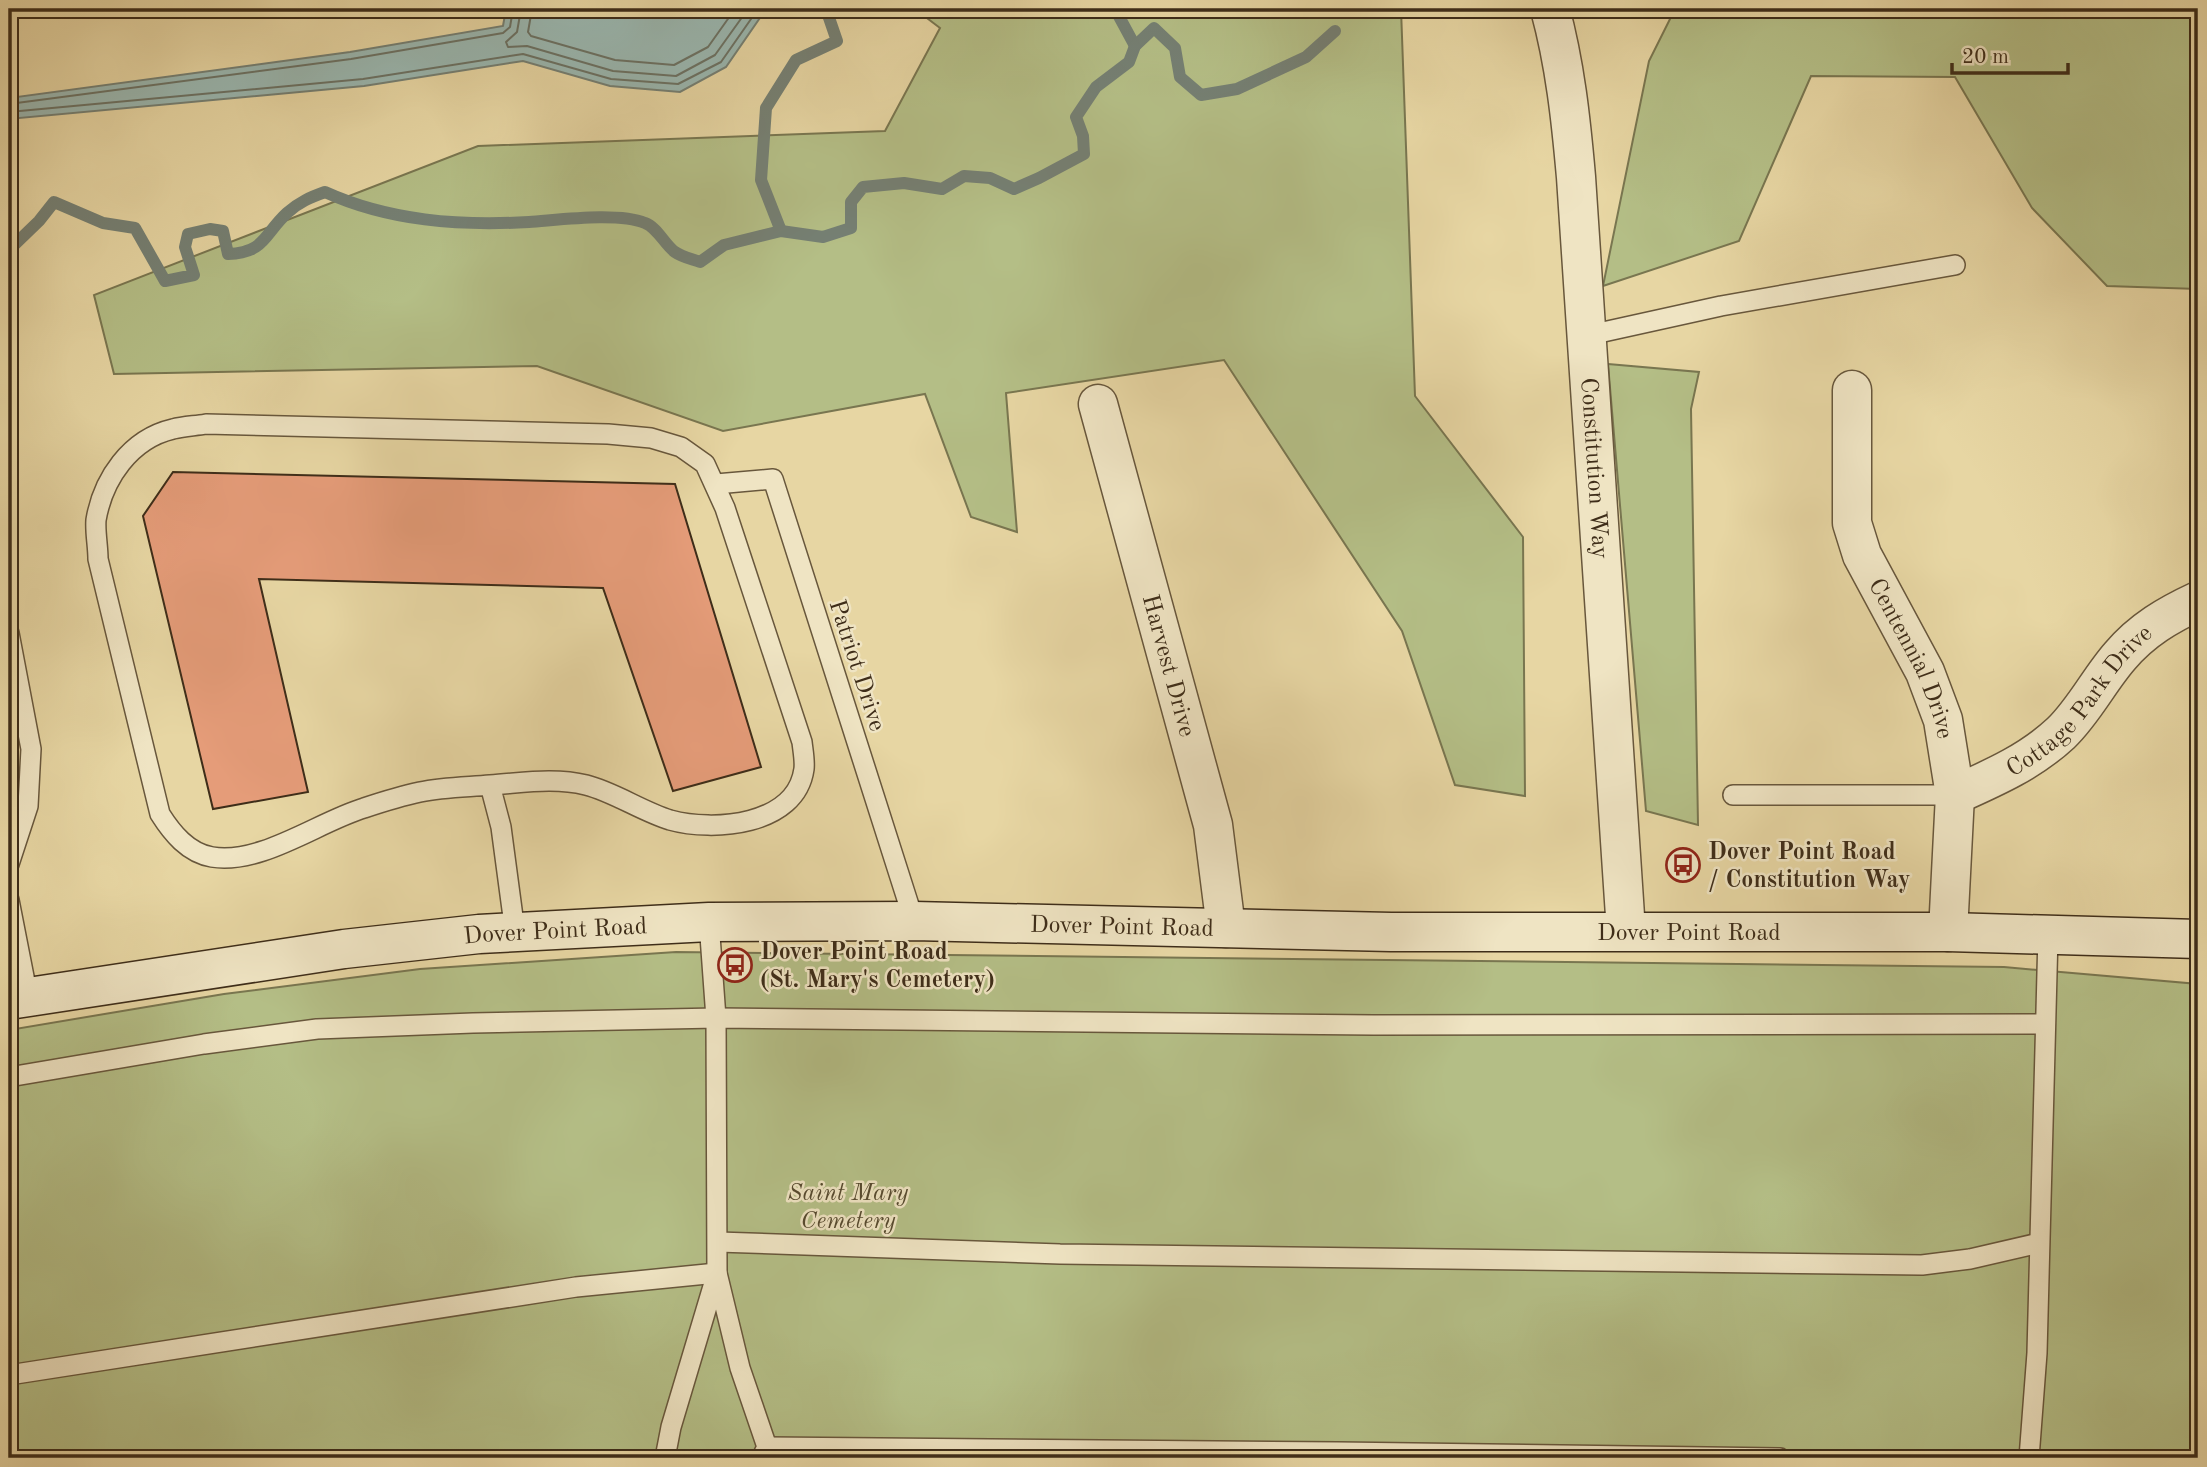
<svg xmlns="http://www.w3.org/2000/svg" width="2207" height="1467" font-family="'Old Standard TT',serif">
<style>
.green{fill:#b4be86;stroke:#797650;stroke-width:2}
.water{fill:#9ab7b0;stroke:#758074;stroke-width:2}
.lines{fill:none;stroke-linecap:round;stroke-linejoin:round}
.shore{stroke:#6c7264;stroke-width:2}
.stream{stroke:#758074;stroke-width:12}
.building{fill:#e59c79;stroke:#3e2d19;stroke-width:2}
.service-casing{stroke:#68573c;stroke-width:22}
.minor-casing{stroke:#68573c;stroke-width:41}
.secondary-casing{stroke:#3e2d19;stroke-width:41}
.service{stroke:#efe4c3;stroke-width:19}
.minor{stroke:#efe4c3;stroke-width:38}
.secondary{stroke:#efe4c3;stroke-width:38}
.labels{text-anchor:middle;stroke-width:5;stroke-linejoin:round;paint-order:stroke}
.street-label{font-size:24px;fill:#3e2d19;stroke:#efe4c3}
.poi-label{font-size:24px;font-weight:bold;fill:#3e2d19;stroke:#efe4c3;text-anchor:start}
.park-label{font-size:24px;font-style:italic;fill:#564a2f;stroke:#efe4c3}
</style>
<rect width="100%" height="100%" fill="#e7d6a3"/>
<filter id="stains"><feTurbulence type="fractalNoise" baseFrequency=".00286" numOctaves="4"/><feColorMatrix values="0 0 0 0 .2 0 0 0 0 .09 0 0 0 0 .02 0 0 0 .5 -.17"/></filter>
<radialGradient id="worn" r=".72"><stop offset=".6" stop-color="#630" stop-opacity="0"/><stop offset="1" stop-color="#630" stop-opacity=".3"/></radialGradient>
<g class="green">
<polygon points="915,9 1401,9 1415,396 1523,537 1525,796 1455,785 1402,631 1224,360 1006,393 1017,532 971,517 925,394 723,431 537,366 114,374 94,295 478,146 885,131 940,28"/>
<polygon points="1675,9 2198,9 2198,289 2107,286 2032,208 1955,77 1811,76 1739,241 1603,286 1649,61"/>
<polygon points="1608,364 1699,372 1691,409 1698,825 1646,811"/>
<polygon points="676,952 2004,967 2198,984 2198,1458 9,1458 9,1030 224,994 420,969"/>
</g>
<polygon class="water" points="506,9 766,9 726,67 680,92 610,86 523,61 364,86 9,119 9,98 350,52 503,26"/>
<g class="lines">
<g class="shore">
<polyline points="521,9 517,32 506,42 508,47 527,46 613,71 676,76 715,55 748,9"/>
<polyline points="532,9 528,32 531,36 615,60 674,65 708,47 735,9"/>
<polyline points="9,104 351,59 503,33 510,27 513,9"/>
<polyline points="9,112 363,79 523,54 611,79 678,84 721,62 758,9"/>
</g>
<g class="stream">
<polyline points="1115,9 1135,46"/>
<polyline points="781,231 761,180 766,108 796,60 837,41 826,9"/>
<path d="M9,250L39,221L54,202L103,223L135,228L165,281L194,275L185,247L188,234L210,229L223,231L228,254C265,253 264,234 287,213C299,202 311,197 325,192C389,221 459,226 529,222C559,220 618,212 645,223C657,227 665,245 675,252C682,257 692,259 700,262L724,245L781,231L823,237L851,228V202L863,187L904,183L942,189L964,176L990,178L1014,189L1039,178L1084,154L1083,136L1076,117L1096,87L1129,62L1135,46L1154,28L1175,48L1180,77L1201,95L1237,89L1306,57L1335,31"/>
</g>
</g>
<polygon class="building" points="173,472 675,484 761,767 673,791 603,588 259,579 308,792 213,809 143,516"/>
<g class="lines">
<g class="service-casing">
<g id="service">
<polyline points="1585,336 1721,306 1955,265"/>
<polyline points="716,484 773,479 914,921"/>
<polyline points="9,633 31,749 28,806 9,864"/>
<path d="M490,785C467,787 443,787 420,792C401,796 382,802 364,808C318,822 261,865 212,857C188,853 172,833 160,814L98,559C98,546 95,532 96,520C103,479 130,439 173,429C184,426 195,426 206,424L608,434L651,438L681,447L705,464L725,508L802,742C803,751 805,761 804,769C796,826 713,832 670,820C641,811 614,792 586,785C554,777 522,783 490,785L501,827L515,932"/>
<polyline points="1733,795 1955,795"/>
<polyline points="9,900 28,997"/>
<polyline points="9,1077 204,1044 317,1029 473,1023 716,1018 1374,1025 2045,1024"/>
<polyline points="718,1242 1060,1254 1922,1265 1970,1259 2039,1243"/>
<polyline points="9,1375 576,1287 717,1273 740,1368 767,1447 762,1457"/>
<polyline points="767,1447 1338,1452 1780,1458"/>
<polyline points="665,1458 671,1427 717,1273 716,1018 709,922"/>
<polyline points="2029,1458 2037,1353 2048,935"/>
</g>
</g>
<g class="minor-casing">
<g id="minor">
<path id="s1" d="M1550,9C1565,64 1571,120 1576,177L1626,931"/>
<path id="s2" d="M1852,390V523L1862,555L1925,672L1943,720L1955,795L1948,932"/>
<path id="s3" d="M1098,404L1213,825L1226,928"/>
<path id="s4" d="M1955,795C1993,778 2030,762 2061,733C2084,711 2099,680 2120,656C2142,630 2168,615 2198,601"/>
</g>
</g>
<g class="secondary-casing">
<g id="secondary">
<path id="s5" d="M9,1000L344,949L479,934L709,922L914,921L1391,932H1948L2198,939"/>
</g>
</g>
<use href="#service" class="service"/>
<use href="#minor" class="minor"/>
<use href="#secondary" class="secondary"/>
</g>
<defs>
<g id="bus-ring" transform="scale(1.75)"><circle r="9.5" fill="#efe4c3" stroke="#8f2418" stroke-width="1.5"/><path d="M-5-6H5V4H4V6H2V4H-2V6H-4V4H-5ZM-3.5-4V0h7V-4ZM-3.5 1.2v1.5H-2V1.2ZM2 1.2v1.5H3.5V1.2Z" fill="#8f2418"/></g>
</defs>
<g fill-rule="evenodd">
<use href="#bus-ring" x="1683" y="865"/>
<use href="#bus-ring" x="735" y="965"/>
</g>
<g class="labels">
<g class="street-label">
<text dy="8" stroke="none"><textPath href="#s1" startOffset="462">Constitution Way</textPath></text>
<text dy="8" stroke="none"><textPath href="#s2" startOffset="282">Centennial Drive</textPath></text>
<text transform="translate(858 665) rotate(72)" y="8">Patriot Drive</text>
<text dy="8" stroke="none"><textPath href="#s3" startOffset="271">Harvest Drive</textPath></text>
<text dy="8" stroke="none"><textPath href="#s4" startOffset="159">Cottage Park Drive</textPath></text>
<text dy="8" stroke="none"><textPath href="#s5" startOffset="1118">Dover Point Road</textPath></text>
<text dy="8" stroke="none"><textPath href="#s5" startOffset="551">Dover Point Road</textPath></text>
<text dy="8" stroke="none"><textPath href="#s5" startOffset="1685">Dover Point Road</textPath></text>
</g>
<g class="poi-label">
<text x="1708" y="859">Dover Point Road<tspan x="1708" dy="28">/ Constitution Way</tspan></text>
<text x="760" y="959">Dover Point Road<tspan x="760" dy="28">(St. Mary's Cemetery)</tspan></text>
</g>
<g class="park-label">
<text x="848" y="1200">Saint Mary<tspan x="848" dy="28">Cemetery</tspan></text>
</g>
</g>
<rect width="2207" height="1467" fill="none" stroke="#e7d6a3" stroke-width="35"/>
<rect x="10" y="10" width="2186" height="1446" fill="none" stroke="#3e2d19" stroke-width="3.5"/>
<rect x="18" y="18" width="2172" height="1432" fill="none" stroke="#3e2d19" stroke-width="2"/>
<path d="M1952 63v10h116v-10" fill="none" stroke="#3e2d19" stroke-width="3.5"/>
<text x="1962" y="63" font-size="21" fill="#3e2d19" stroke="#efe4c3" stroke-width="5" paint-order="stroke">20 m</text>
<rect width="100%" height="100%" filter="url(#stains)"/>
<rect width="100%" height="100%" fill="url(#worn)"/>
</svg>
